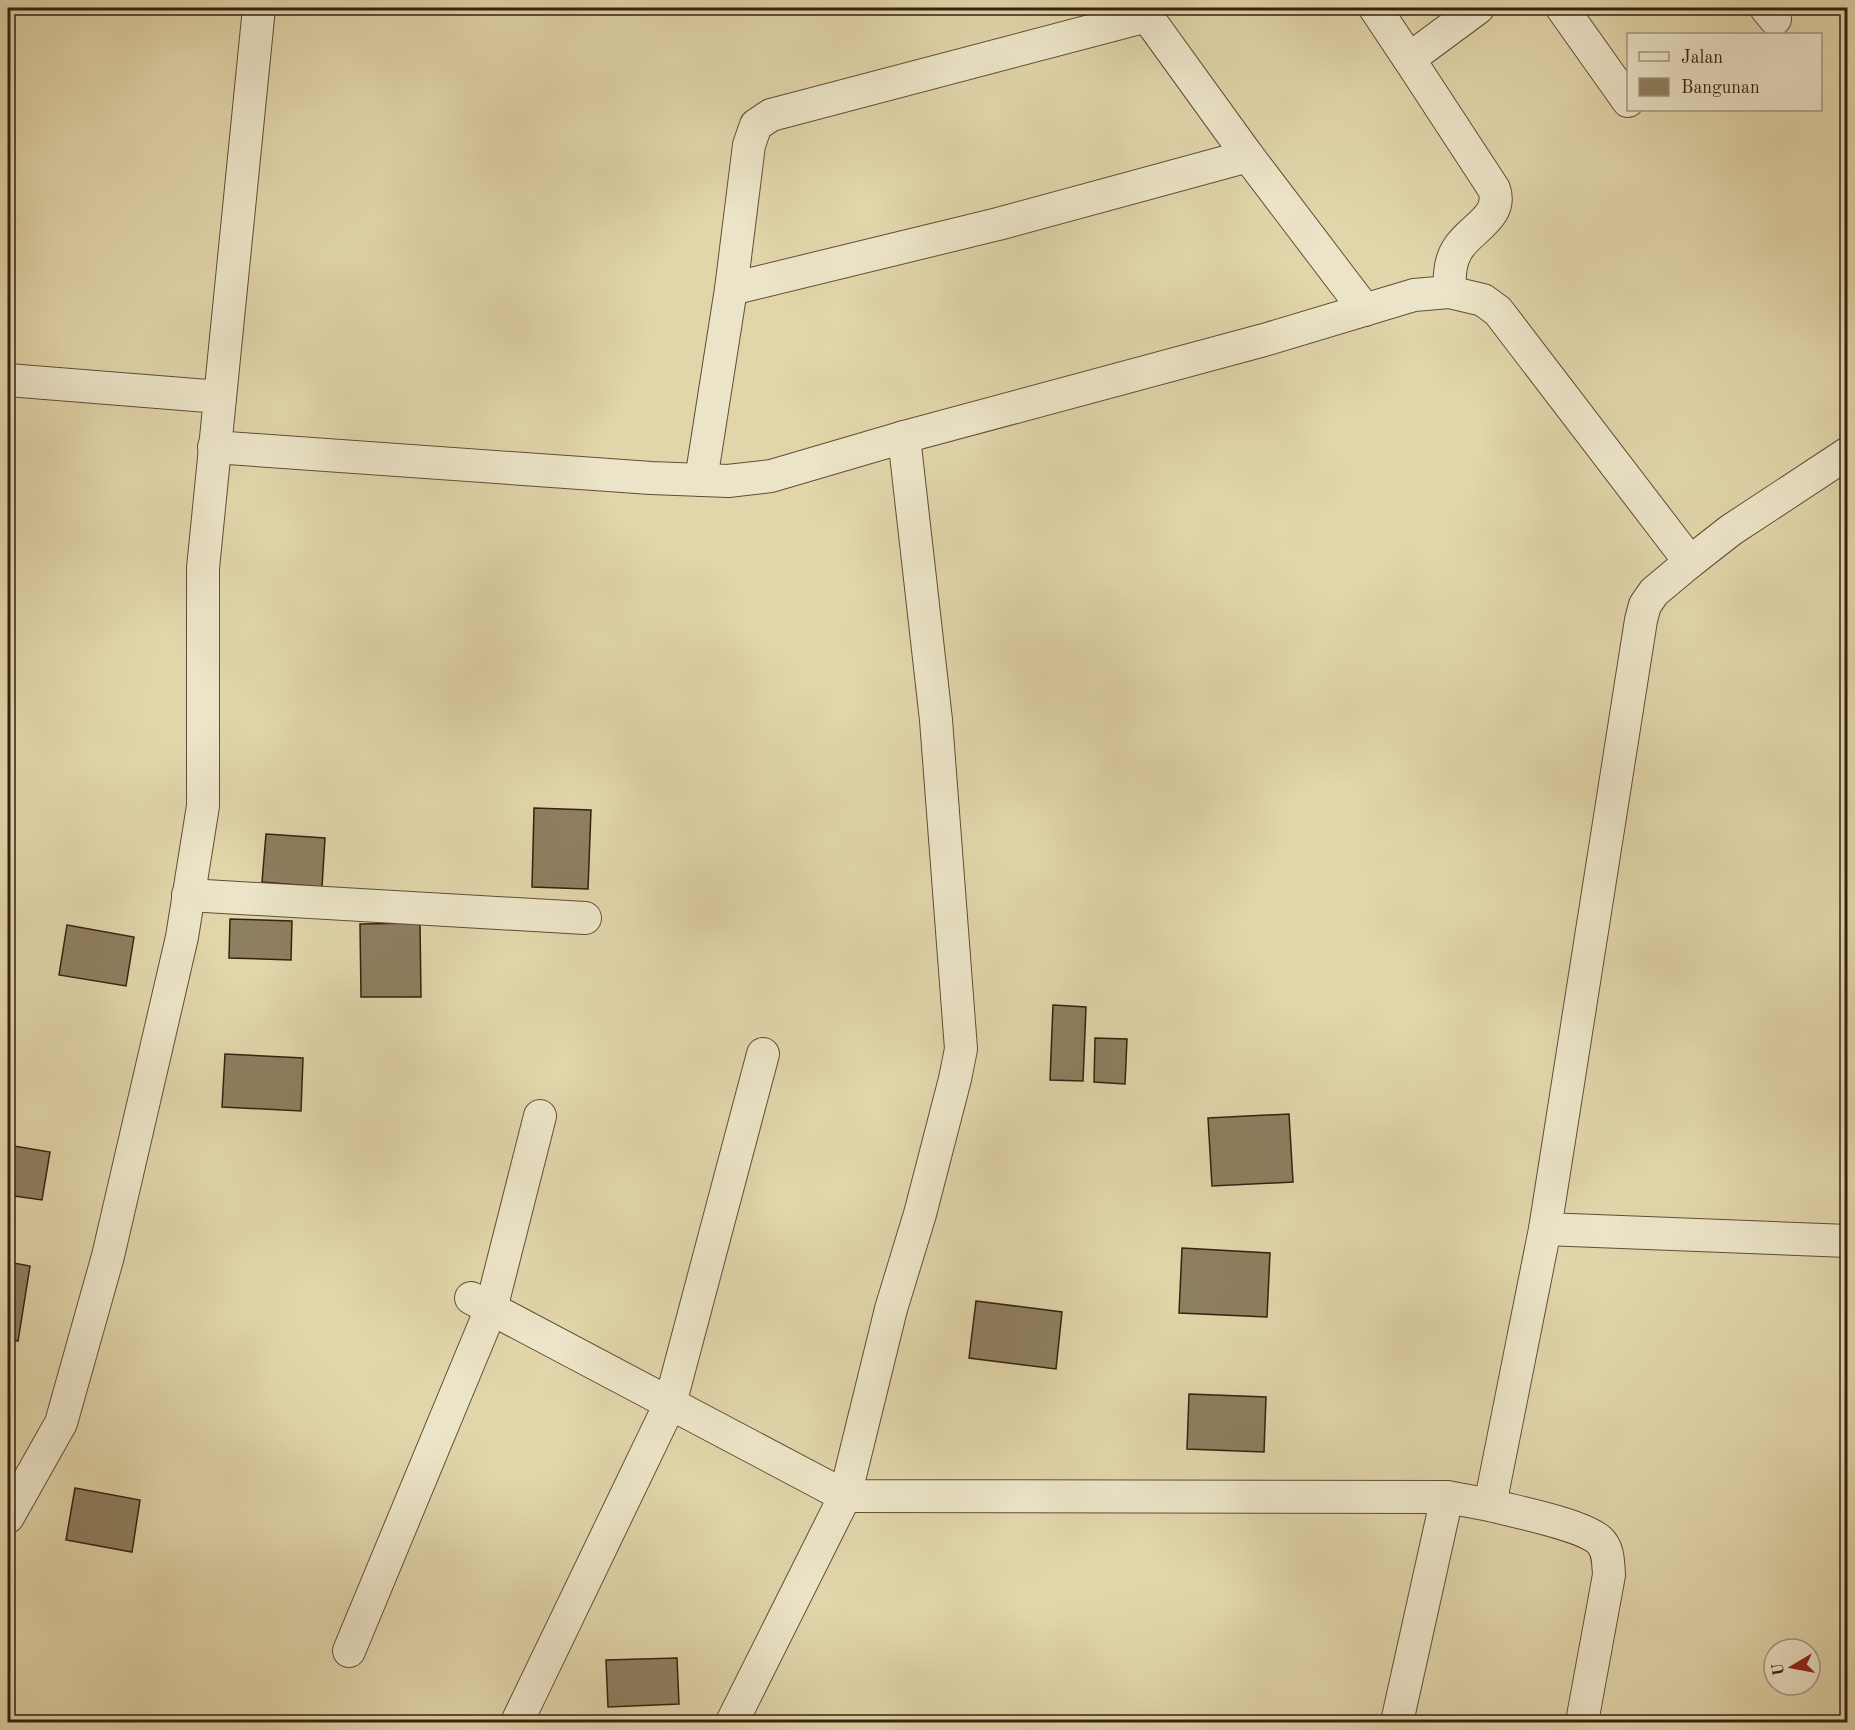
<svg xmlns="http://www.w3.org/2000/svg" width="1855" height="1730" font-family="'Old Standard TT',serif">
<style>
.building{fill:#8e7f60;stroke:#35210f;stroke-width:1.5}
.lines{fill:none;stroke-linecap:round;stroke-linejoin:round}
.street-casing{stroke:#604e36;stroke-width:34}
.street{stroke:#ece4c8;stroke-width:32}
</style>
<rect width="100%" height="100%" fill="#e1d5aa"/>
<filter id="stains"><feTurbulence type="fractalNoise" baseFrequency=".00333" numOctaves="4"/><feColorMatrix values="0 0 0 0 .2 0 0 0 0 .09 0 0 0 0 .02 0 0 0 .5 -.17"/></filter>
<radialGradient id="worn" r=".72"><stop offset=".6" stop-color="#630" stop-opacity="0"/><stop offset="1" stop-color="#630" stop-opacity=".3"/></radialGradient>
<g class="building">
<polygon points="534,808 591,810 588,889 532,887"/>
<polygon points="266,834 325,838 322,887 262,882"/>
<polygon points="230,919 292,921 291,960 229,958"/>
<polygon points="420,923 421,997 361,997 360,924"/>
<polygon points="67,925 134,937 126,986 59,975"/>
<polygon points="1053,1005 1086,1007 1083,1081 1050,1080"/>
<polygon points="1095,1038 1127,1039 1125,1084 1094,1082"/>
<polygon points="225,1054 303,1058 301,1111 222,1107"/>
<polygon points="1289,1114 1293,1182 1212,1186 1208,1118"/>
<polygon points="8,1145 50,1152 42,1200 8,1195"/>
<polygon points="1182,1248 1270,1253 1267,1317 1179,1313"/>
<polygon points="8,1262 30,1266 18,1341 8,1339"/>
<polygon points="976,1301 1062,1312 1056,1369 969,1358"/>
<polygon points="8,1394 14,1395 8,1424"/>
<polygon points="1189,1394 1266,1397 1264,1452 1187,1449"/>
<polygon points="75,1488 140,1500 132,1552 66,1540"/>
<polygon points="677,1658 679,1704 608,1707 606,1660"/>
</g>
<g class="lines">
<g class="street-casing">
<g id="street">
<polyline points="1141,8 1248,156 1365,310"/>
<polyline points="1375,8 1409,59"/>
<polyline points="1562,8 1628,101"/>
<polyline points="1766,8 1775,19"/>
<polyline points="731,289 998,224 1248,156"/>
<path d="M1449,292C1450,277 1449,263 1457,250C1469,229 1504,217 1494,189L1409,59L1478,8"/>
<polyline points="8,380 220,397"/>
<polyline points="214,447 651,478 728,481 771,476 904,437 1264,340 1414,295 1449,292 1483,300 1498,311 1690,562 1731,530 1848,453"/>
<polyline points="701,480 731,289 749,145 756,125 771,115 1147,16"/>
<polyline points="188,895 585,918"/>
<polyline points="1545,1229 1848,1241"/>
<polyline points="471,1298 845,1496 1447,1497 1490,1505 1545,1229 1641,620 1645,605 1654,592 1690,562"/>
<path d="M1490,1505C1516,1512 1580,1524 1599,1540C1609,1549 1608,1563 1609,1575L1582,1722"/>
<polyline points="8,1517 61,1423 108,1256 182,937 203,806 203,568 259,8"/>
<polyline points="349,1651 491,1309 540,1116"/>
<polyline points="517,1722 670,1404 763,1054"/>
<polyline points="732,1722 845,1496 891,1309 920,1214 955,1079 961,1049 936,720 904,437"/>
<polyline points="1397,1722 1447,1497"/>
</g>
</g>
<use href="#street" class="street"/>
</g>
<rect width="1855" height="1730" fill="none" stroke="#e1d5aa" stroke-width="30"/>
<rect x="9" y="9" width="1837" height="1712" fill="none" stroke="#35210f" stroke-width="3"/>
<rect x="15" y="15" width="1825" height="1700" fill="none" stroke="#35210f" stroke-width="1.5"/>
<rect x="1627" y="33" width="195" height="78" fill="#ece4c8" stroke="#a3967e" stroke-width="1.5"/>
<rect x="1639" y="52" width="30" height="9" fill="#ece4c8" stroke="#a3967e" stroke-width="1.5"/>
<text x="1681" y="63" font-size="18" fill="#35210f">Jalan</text>
<rect x="1639" y="78" width="30" height="18" fill="#8e7f60" stroke="#a3967e" stroke-width="1.5"/>
<text x="1681" y="93" font-size="18" fill="#35210f">Bangunan</text>
<g transform="translate(1792 1667) rotate(260)"><circle r="28" fill="#ece4c8" stroke="#a3967e" stroke-width="1.5"/>
<path d="M0-4.5L10 22L0 15L-10 22Z" fill="#8f2418"/>
<text y="-9" font-size="16" font-weight="bold" text-anchor="middle" fill="#35210f">U</text>
</g>
<rect width="100%" height="100%" filter="url(#stains)"/>
<rect width="100%" height="100%" fill="url(#worn)"/>
</svg>
